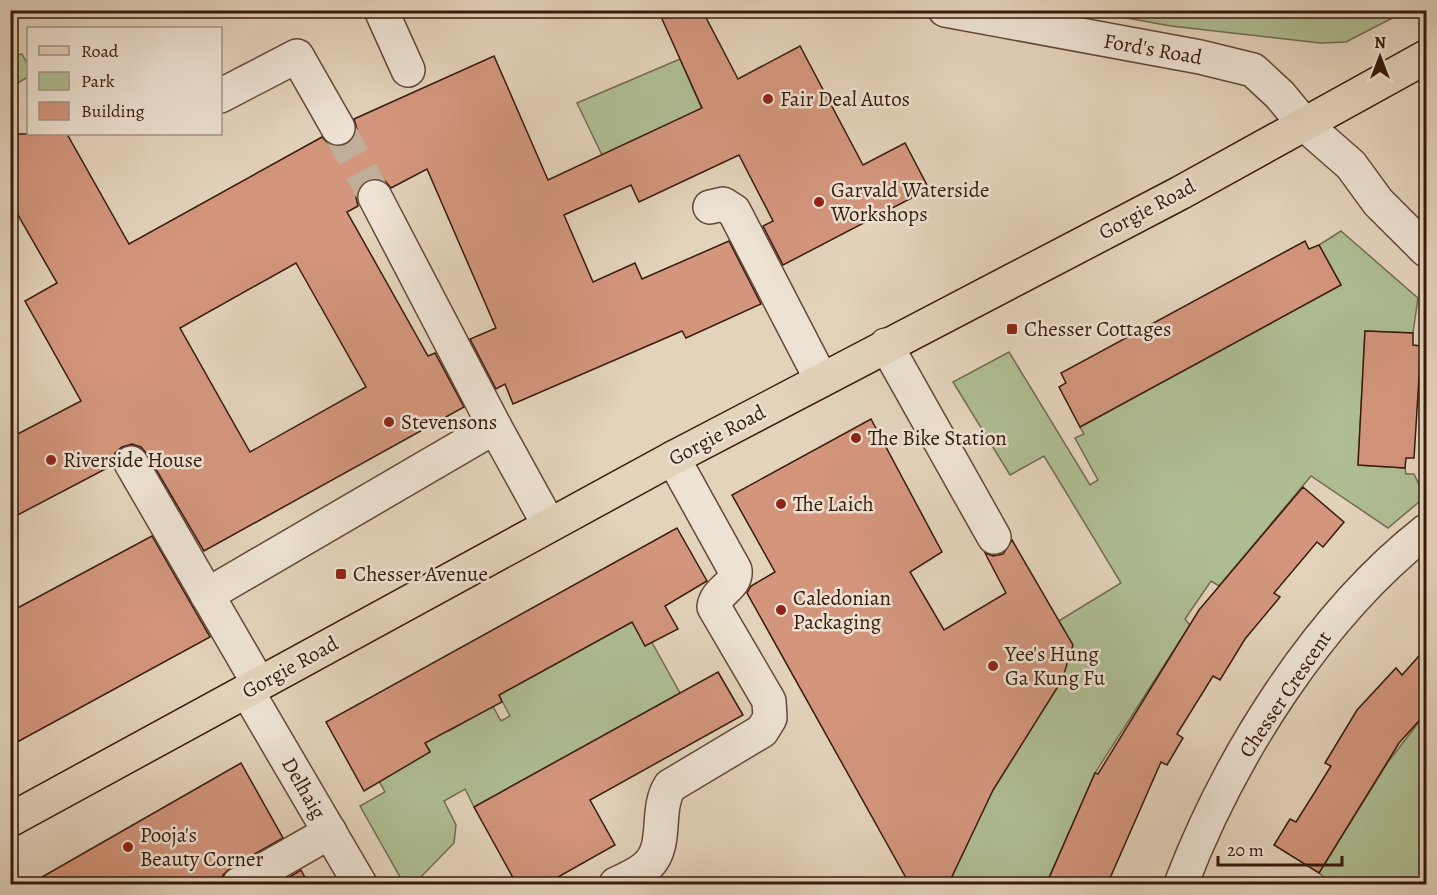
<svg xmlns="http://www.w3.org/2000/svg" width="1437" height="895" font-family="Alegreya,serif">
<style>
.green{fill:#afbe94;stroke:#746c50;stroke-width:1.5}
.building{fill:#d3967d;stroke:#381a0c;stroke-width:1.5;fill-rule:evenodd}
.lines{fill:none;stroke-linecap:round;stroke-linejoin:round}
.minor-tunnel{stroke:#c1ae98;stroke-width:33;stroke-dasharray:33 16;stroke-linecap:butt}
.minor-casing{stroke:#634838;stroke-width:36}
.major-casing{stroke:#381a0c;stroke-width:36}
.minor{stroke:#ede2d3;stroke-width:33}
.major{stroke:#e3d3bb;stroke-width:33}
.poi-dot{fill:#8f2418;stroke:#ede2d3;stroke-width:2}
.labels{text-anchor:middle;stroke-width:5;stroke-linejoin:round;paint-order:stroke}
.street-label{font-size:21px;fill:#381a0c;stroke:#ede2d3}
.poi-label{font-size:21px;fill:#381a0c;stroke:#ede2d3;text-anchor:start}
</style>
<rect width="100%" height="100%" fill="#e3d3bb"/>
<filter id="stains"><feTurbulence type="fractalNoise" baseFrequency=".00333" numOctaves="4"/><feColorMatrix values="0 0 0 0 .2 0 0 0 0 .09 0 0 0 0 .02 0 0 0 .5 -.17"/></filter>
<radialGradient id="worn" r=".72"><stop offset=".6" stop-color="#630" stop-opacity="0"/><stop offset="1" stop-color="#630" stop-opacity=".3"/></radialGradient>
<g class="green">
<polygon points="1088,11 1406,10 1406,11 1346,42 1320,43 1171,26"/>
<polygon points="22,54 28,65 28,77 11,87 11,56"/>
<polygon points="680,59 702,109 602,155 577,103"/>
<polygon points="1341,231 1418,298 1413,333 1365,331 1358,465 1405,468 1406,474 1414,474 1425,497 1388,528 1311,476 1219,586 1211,581 1185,619 1190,625 1095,773 1046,884 948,884 993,790 1062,680 1057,622 1121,583 1044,456 1010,475 953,382 1009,352 1090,485 1098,480 1075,438 1084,434 1080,427 1341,285 1319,245"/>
<polygon points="632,622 650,639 680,693 474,807 465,789 444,801 456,825 454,843 414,884 404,884 360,806 385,792 369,763 422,756 430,751 422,738 446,725 449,731 470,719 490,701 501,721 510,716 499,695"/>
<polygon points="1426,713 1426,884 1320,884 1324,877 1319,873 1388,762"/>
</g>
<g class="building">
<path d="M658,10H702L738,79L800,46L863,165L905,143L929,189L783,265L763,226L773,221L739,155L639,202L631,185L564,215L593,282L635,263L642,279L729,241L761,304L686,338L682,331L513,404L505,384L496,389L470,339L496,328L427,169L391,188L385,181L376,178L367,180L359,187L356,197L358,206L347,212L428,356L435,353L464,407L204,551L147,454L141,447L132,444L122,447L115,453L113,465L10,519V438L81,401L25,301L57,283L10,201V134H67L129,244L322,137L329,144L337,147L347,145L354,137L357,129L354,119L494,56L548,180L702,108ZM296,263L366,387L250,452L180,328Z"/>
<polygon points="1305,241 1309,249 1319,245 1341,285 1080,427 1059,387 1066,383 1061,373"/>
<polygon points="1365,331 1413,333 1413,345 1421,346 1414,458 1406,458 1405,468 1358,465"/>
<polygon points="871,419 942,552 910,572 944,630 1006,593 985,553 993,556 1003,554 1012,540 1073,645 1062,680 993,790 948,885 910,885 747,593 751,586 775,572 732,495"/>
<polygon points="1303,487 1344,522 1323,547 1317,542 1274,593 1280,597 1245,639 1220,680 1213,676 1177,734 1183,738 1167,765 1161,762 1107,885 1046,885 1095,773 1098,774 1199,610"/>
<polygon points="677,528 707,581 665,606 678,629 645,646 632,622 499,695 502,702 425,743 430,752 364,791 326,722"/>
<polygon points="152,536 210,637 10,746 10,612"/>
<polygon points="1426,648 1426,713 1399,743 1319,873 1274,845 1290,819 1296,822 1313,795 1331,766 1325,763 1357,710 1396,668 1402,675"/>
<polygon points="718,672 743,715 590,800 615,845 544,885 517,885 474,807"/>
<polygon points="241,763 283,838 230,868 223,875 220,885 28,885"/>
<polygon points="301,870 309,885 276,885"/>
</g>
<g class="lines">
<polyline class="minor-tunnel" points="338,128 375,197"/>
<g class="minor-casing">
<g id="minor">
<polyline points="381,10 408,70"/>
<polyline points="945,10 1200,57 1253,70 1280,95 1303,123 1351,165 1378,202 1426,250"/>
<polyline points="220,96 297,56 338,128"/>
<polyline points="375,197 495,427"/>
<polyline points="710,207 723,204 734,211 821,379"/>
<polyline points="886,345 994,537"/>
<polyline points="131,463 259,684"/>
<polyline points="207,595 495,427 549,525"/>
<polyline points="247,691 360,884"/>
<polyline points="239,884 330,832"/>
<path d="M616,884C627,879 641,873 649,864C668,844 655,809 670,786L762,731L770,718L769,701L714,607C716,590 737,587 735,570L673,458"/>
<path d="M1181,884C1230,756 1318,616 1426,531"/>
</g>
</g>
<g class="major-casing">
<polyline id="major" points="10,820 673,458 1180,193 1426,57"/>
</g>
<use href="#minor" class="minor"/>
<use href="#major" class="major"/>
</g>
<g class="poi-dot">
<circle cx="768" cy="99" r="6"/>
<circle cx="819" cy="202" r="6"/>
<rect x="1006" y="323" width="12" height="12" rx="3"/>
<circle cx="389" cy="422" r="6"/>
<circle cx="856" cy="438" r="6"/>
<circle cx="51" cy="460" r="6"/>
<circle cx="781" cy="504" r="6"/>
<rect x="335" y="568" width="12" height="12" rx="3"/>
<circle cx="781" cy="610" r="6"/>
<circle cx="993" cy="666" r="6"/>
<circle cx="128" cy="847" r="6"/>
</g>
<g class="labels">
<g class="street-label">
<text transform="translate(1153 49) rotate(10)" y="7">Ford's Road</text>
<text transform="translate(1147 209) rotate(-28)" y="7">Gorgie Road</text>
<text transform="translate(717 435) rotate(-28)" y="7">Gorgie Road</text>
<text transform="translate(290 667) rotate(-29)" y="7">Gorgie Road</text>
<text transform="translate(1285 694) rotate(-56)" y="7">Chesser Crescent</text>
<text transform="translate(304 788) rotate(60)" y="7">Delhaig</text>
</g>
<g class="poi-label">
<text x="780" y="106">Fair Deal Autos</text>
<text x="831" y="197">Garvald Waterside<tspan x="831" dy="24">Workshops</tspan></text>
<text x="1024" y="336">Chesser Cottages</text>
<text x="401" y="429">Stevensons</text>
<text x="868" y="445">The Bike Station</text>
<text x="63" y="467">Riverside House</text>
<text x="793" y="511">The Laich</text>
<text x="353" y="581">Chesser Avenue</text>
<text x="793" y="605">Caledonian<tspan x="793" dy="24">Packaging</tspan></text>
<text x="1005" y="661">Yee's Hung<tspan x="1005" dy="24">Ga Kung Fu</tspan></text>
<text x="140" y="842">Pooja's<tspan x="140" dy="24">Beauty Corner</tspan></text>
</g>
</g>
<rect width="1437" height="895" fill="none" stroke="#e3d3bb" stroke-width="36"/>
<rect x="12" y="12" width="1413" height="871" fill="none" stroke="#381a0c" stroke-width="3"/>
<rect x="18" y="18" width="1401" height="859" fill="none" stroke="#381a0c" stroke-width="1.5"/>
<rect x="27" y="27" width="195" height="108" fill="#ede2d3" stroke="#a59283" stroke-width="1.5"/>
<rect x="39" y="46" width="30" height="9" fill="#e3d3bb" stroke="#a59283" stroke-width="1.5"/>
<text x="81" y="57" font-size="18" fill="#381a0c">Road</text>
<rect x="39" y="72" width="30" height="18" fill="#afbe94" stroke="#a59283" stroke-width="1.5"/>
<text x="81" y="87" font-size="18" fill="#381a0c">Park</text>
<rect x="39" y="102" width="30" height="18" fill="#d3967d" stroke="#a59283" stroke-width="1.5"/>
<text x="81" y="117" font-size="18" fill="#381a0c">Building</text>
<g transform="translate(1380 57)" stroke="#ede2d3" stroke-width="4.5" paint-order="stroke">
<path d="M0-4.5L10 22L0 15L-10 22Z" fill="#381a0c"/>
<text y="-9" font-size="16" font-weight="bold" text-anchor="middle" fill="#381a0c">N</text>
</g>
<path d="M1218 856v9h124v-9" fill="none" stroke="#381a0c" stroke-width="3"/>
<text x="1227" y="856" font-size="18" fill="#381a0c" stroke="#ede2d3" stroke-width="4.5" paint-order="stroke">20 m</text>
<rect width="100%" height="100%" filter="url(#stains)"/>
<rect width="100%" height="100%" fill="url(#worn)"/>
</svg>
